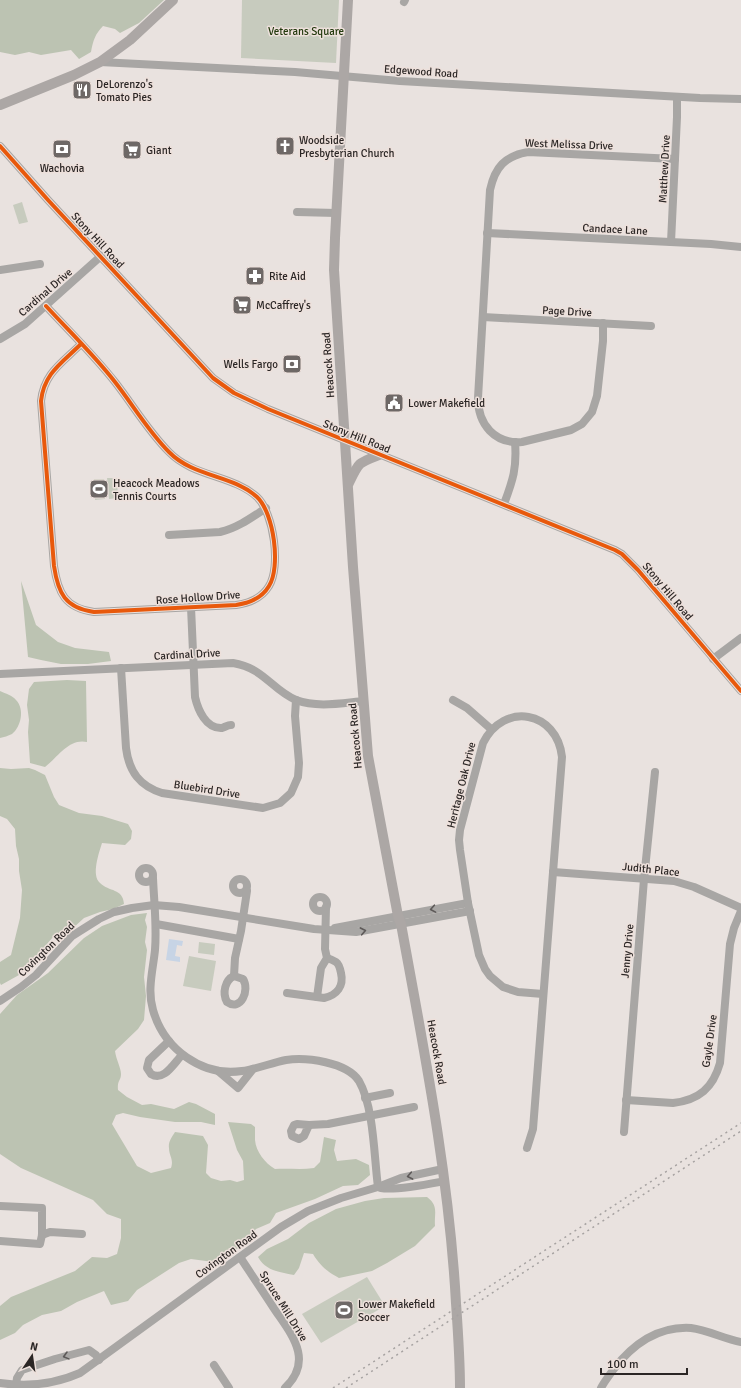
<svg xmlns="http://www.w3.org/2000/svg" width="741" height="1388" font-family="Signika,sans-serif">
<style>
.green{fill:#c7cbbe}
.forest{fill:#bcc3b2}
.water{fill:#c7d4e5}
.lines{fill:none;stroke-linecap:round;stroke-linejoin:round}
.minor{stroke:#a8a6a4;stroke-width:8}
.major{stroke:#aca7a5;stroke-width:10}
.rail{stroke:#a6a2a1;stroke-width:1.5;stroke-dasharray:2 4;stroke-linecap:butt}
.cycleway-casing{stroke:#ede0db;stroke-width:6}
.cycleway{stroke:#e8590c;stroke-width:4}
.oneway{stroke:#5d5958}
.labels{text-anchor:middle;stroke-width:3;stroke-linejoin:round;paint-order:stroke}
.park-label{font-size:11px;fill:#22390d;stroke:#ede0db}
.street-label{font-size:11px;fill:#2b2625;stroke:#ede0db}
.poi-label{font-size:11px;fill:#2b2625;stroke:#ede0db;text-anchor:start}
</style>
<rect width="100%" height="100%" fill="#e9e2df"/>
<g class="green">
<polygon points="242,0 339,0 336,63 241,58"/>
<polygon points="22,202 28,222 19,224 13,205"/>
<polygon points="107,478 117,478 118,498 109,499"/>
<polygon points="94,479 104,479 105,499 95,500"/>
<polygon points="199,942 215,944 214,955 198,953"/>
<polygon points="189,956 216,961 211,991 183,986"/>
<polygon points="367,1277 385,1306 321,1343 302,1314"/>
</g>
<g class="forest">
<path d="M0,0H164L139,23L120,33L115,29L103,26C95,34 93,41 91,52L79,59L71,50L41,55L29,52L15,55L0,52Z"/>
<polygon points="21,581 36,625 58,642 75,648 109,652 111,661 88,664 61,664 41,660 28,657"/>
<path d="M67,680L86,681L87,742C69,738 58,757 45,767L30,763L28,732L29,720L27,705L29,689L34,682Z"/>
<path d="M0,691C6,694 12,695 16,700C25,709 21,727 12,734C8,736 4,737 0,738Z"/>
<path d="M0,768L11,769L29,768L35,770L45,775L54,797L59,805L79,813L102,816L128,824L132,831L131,839L125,845L102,843C99,853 91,875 100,883C109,892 123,888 124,904L113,909L100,912L84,918L72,929L53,937L28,966L19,975L1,985L0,983V962L11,955L20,918L22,890L19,871V859L16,846L15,829L7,819L0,816Z"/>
<path d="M147,913L145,920L147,927L145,942L147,950L144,977L146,996L144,1020L138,1029L115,1051C116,1059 121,1068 121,1074C121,1081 117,1080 118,1090L127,1097L142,1105L151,1104L174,1109L189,1102L196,1104L215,1114V1125L201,1122H175L140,1117L123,1113L116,1115L112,1124L137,1166L151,1173L171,1168C174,1159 169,1156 169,1148C168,1142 172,1137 175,1132L203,1136L208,1145L206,1173L211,1178L221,1181L230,1180L237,1182L244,1180L243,1161L237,1150L228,1122L251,1124L255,1127C255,1132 255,1136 255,1140C256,1152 265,1163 275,1169C288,1168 301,1170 314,1168L320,1162L324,1137L336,1140L334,1150L337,1161L356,1159L369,1165L370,1175L358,1185L343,1186L315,1199L276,1213L270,1223L256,1229L241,1247L228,1253L221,1263L191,1259L179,1263L137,1290L128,1301L111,1305L104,1291L77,1302L61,1311L42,1315L23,1325L15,1333L0,1340V1306L11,1297L75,1271L92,1257L107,1258L117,1254L121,1238V1219L107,1214L93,1200L21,1168L0,1154V1014L17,995L48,973L84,938L102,926L131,915Z"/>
<path d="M427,1197C439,1206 434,1213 435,1226L415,1246L387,1263L372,1271L339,1278C328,1272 320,1266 313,1254L304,1253L299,1268L294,1275C279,1272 266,1271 258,1257L267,1249L288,1239L309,1223L336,1209L365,1201L384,1198Z"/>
</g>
<polygon class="water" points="169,939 183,941 182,946 177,945 175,956 180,957 180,962 166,960"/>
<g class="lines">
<g class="minor">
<polyline points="404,2 405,0"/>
<polyline points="100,62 295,72 400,81 700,98 741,99"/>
<polyline points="0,146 48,200 213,378 234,393 268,409 615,550 622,554 638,570 741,691"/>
<polyline points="297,212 336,213"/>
<polyline points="487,233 711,244 741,247"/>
<polyline points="671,242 677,117 677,97"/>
<polyline points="0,270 40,264"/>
<path d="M46,306C69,331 94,355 115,382C133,405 148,431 169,452C193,477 233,475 257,497C274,513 281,567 269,586C262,598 250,603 236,605L94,612C65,608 58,593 54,566L41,401C44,373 62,363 81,344"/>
<polyline points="483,317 651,326"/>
<path d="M603,323V341L597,396L592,412L582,424L571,430L522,442C495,444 478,425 478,398L490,190C495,167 505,156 528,152L675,159"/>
<polyline points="0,339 25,324 101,256"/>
<path d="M504,504C513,480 517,468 515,442"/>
<path d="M169,535L220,532C237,528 251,518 266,508"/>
<path d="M191,607L195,697C198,710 206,729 222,728C225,727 228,725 231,725"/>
<polyline points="713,659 741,638"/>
<path d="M121,668L126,748C129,772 140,786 162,793L263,808L280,803L291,793L298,777L299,763L295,716L296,700"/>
<path d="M0,674L233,663C264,668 272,690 296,700C317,708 342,703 364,701"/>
<polyline points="453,700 467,708 491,729"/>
<circle cx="146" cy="875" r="7"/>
<polyline points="553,872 674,881 694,887 741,908"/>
<path d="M153,878C154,902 157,926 155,950C153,970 147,990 153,1010C164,1049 202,1077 242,1071C257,1069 271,1063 286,1060C306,1057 347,1062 359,1081C374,1107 374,1157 378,1187"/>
<circle cx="240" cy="886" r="7"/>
<circle cx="320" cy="904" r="7"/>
<polyline points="156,924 239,939"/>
<polyline points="335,928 468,903"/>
<polyline points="234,976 235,958 241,931 247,891"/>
<path d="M234,976L243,979C250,990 241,1012 227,1002C222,993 225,980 234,976Z"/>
<path d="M287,993L324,998C337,995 344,986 341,973C340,968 339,964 336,962C333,960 330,959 327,958"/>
<polyline points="317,997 321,968 327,958 325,949 326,907"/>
<polyline points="0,1001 21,987 36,975 72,936 99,919 114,912 132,908 154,905 179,907 314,929 356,932 470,911"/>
<path d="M169,1041L149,1060L147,1068L151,1074C164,1082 174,1063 182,1055"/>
<polyline points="218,1071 238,1088 253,1069"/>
<polyline points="365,1098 390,1093"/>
<path d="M626,1100L673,1103C699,1100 713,1088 720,1063L730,944L734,928L741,911"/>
<polygon points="297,1124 309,1125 304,1136 299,1139 292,1136 291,1131 294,1125"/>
<polyline points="309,1125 328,1124 414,1107"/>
<polyline points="624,1132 644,879 655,772"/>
<path d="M527,1148L533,1129L562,757C557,711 504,701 483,743L460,830L459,840L460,850L468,903L479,955L485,969L490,976L503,987L518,992L543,994"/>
<path d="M381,1188C395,1191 429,1184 445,1181"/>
<polyline points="0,1206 42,1208 42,1235 40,1244 0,1241"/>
<polyline points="42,1235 50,1232 82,1234"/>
<path d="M240,1257C251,1274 262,1290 273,1307C290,1333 315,1359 285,1388"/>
<polyline points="214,1365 229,1388"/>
<path d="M0,1383C27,1387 55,1384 80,1373L281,1227L308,1211L341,1198L378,1187L401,1178L443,1169"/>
<polyline points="16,1385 17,1378 22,1370 55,1359 89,1350 96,1355 99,1360"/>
<path d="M601,1388C604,1382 609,1376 613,1370C632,1345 657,1326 691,1328C708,1330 724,1339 741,1342"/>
</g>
<g class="major">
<path d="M348,0L335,238L334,270L353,567L368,756L398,916L401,924C424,1050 449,1175 456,1303C458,1332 460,1360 460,1388"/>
<polyline points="0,105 74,75 100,62 130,40 173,0"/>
<path d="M349,483C359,462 358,463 379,455"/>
</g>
<g class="rail">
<polyline points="333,1388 741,1123"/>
<polyline points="346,1388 741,1131"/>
</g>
<g class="cycleway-casing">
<g id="cycleway">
<polyline points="0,146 48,200 213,378 234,393 268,409 615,550 622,554 638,570 741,691"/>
<path d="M46,306C69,331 94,355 115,382C133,405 148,431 169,452C193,477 233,475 257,497C274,513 281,567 269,586C262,598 250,603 236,605L94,612C65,608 58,593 54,566L41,401C44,373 62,363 81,344"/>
</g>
</g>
<use href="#cycleway" class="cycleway"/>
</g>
<defs><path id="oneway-chevron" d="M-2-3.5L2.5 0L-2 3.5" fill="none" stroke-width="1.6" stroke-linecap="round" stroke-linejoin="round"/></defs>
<g class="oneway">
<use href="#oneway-chevron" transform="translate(433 909) rotate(170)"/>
<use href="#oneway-chevron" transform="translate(363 931) rotate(-11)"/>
<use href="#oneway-chevron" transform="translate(410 1176) rotate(169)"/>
<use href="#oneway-chevron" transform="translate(66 1356) rotate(165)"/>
</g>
<defs>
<g id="restaurant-square" transform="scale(1)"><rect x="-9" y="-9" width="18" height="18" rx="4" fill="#6e6866" stroke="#ede0db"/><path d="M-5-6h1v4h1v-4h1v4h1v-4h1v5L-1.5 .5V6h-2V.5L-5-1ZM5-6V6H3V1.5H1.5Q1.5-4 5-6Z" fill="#fff"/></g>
<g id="church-square" transform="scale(1)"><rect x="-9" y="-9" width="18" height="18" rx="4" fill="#6e6866" stroke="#ede0db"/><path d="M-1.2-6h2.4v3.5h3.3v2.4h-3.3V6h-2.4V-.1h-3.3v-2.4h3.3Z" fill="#fff"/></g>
<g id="bank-square" transform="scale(1)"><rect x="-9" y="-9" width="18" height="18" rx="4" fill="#6e6866" stroke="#ede0db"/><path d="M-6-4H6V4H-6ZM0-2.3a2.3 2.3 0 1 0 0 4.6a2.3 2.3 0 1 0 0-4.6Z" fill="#fff"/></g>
<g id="supermarket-square" transform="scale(1)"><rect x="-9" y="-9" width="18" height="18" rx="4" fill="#6e6866" stroke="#ede0db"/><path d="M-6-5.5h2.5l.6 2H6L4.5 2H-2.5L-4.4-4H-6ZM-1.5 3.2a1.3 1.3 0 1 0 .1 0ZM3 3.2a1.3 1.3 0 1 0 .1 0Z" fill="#fff"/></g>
<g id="pharmacy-square" transform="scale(1)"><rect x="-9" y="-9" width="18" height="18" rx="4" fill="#6e6866" stroke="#ede0db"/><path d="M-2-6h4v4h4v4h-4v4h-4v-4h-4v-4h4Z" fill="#fff"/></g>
<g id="civic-square" transform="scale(1)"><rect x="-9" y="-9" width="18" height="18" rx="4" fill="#6e6866" stroke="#ede0db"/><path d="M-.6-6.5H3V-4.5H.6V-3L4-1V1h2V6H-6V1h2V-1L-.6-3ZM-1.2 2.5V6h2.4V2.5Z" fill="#fff"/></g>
<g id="stadium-square" transform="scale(1)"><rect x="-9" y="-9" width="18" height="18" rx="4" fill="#6e6866" stroke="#ede0db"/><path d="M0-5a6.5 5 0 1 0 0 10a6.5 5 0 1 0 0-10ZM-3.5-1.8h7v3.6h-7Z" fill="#fff"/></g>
</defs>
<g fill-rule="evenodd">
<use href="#restaurant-square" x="82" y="90"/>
<use href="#church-square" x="285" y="146"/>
<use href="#bank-square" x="62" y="149"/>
<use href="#supermarket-square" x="132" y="150"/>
<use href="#pharmacy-square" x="255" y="276"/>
<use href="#supermarket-square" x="242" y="305"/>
<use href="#bank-square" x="292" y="364"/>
<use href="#civic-square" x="394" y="403"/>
<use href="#stadium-square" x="99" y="489"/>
<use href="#stadium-square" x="344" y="1310"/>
</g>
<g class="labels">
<g class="park-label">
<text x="306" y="35">Veterans Square</text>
</g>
<g class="street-label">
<text transform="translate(421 71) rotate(4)" y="4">Edgewood Road</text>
<text transform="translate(569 144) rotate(2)" y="4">West Melissa Drive</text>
<text transform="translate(664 169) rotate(-87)" y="4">Matthew Drive</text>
<text transform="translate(615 229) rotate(3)" y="4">Candace Lane</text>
<text transform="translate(98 240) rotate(47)" y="4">Stony Hill Road</text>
<text transform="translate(45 292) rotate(-41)" y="4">Cardinal Drive</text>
<text transform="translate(567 311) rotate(3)" y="4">Page Drive</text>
<text transform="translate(328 365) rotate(-94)" y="4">Heacock Road</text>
<text transform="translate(357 436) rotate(22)" y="4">Stony Hill Road</text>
<text transform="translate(668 591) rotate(50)" y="4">Stony Hill Road</text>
<text transform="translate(198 597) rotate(-4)" y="4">Rose Hollow Drive</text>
<text transform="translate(187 654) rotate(-3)" y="4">Cardinal Drive</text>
<text transform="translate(355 736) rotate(-95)" y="4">Heacock Road</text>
<text transform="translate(461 785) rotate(-76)" y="4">Heritage Oak Drive</text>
<text transform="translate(207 789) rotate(9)" y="4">Bluebird Drive</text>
<text transform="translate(651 869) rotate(6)" y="4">Judith Place</text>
<text transform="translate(46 949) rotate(-44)" y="4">Covington Road</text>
<text transform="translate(627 951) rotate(-85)" y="4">Jenny Drive</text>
<text transform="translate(709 1041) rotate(-82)" y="4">Gayle Drive</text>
<text transform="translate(437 1052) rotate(80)" y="4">Heacock Road</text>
<text transform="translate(226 1254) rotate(-36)" y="4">Covington Road</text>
<text transform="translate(284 1306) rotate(58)" y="4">Spruce Mill Drive</text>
</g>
<g class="poi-label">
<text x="96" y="88">DeLorenzo's<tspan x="96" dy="13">Tomato Pies</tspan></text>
<text x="299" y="144">Woodside<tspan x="299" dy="13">Presbyterian Church</tspan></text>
<text x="146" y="154">Giant</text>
<text x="62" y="172" text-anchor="middle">Wachovia</text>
<text x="269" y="280">Rite Aid</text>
<text x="256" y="309">McCaffrey's</text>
<text x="278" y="368" text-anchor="end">Wells Fargo</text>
<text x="408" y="407">Lower Makefield</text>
<text x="113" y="487">Heacock Meadows<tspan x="113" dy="13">Tennis Courts</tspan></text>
<text x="358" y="1308">Lower Makefield<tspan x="358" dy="13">Soccer</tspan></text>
</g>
</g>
<g transform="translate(32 1356) rotate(13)" stroke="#ede0db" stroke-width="3" paint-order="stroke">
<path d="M0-3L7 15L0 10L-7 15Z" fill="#2b2625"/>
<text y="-6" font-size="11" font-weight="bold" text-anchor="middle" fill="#2b2625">N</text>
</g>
<path d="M601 1368v6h86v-6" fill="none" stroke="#2b2625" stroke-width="2"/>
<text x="607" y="1368" font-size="12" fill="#2b2625" stroke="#ede0db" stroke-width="3" paint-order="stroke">100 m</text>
</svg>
